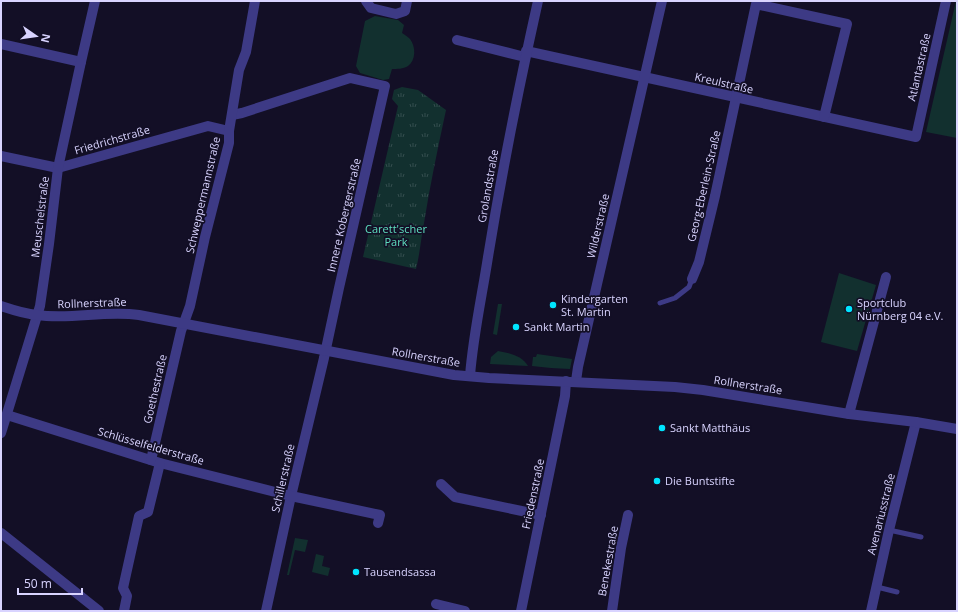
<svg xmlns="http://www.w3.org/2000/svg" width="958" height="612" font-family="'Open Sans',sans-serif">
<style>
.green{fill:#12302f}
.park{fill:url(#park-tufts)}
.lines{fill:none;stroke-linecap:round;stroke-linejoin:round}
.service{stroke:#3d3a85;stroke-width:5}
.minor{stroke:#3d3a85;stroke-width:10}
.tertiary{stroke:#3d3a85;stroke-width:10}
.poi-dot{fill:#00e5ff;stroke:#130f26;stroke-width:1.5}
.labels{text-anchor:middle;stroke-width:3.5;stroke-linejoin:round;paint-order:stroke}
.street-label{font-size:11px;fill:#d9d4ff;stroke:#130f26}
.park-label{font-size:11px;fill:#5fe0c0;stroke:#130f26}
.poi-label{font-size:11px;fill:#d9d4ff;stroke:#130f26;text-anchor:start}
</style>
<defs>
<pattern id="park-tufts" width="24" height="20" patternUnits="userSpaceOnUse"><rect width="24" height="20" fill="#12302f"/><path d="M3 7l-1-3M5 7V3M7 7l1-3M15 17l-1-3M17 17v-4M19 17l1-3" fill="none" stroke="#344d4e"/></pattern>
</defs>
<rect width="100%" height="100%" fill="#130f26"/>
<g class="green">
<polygon points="956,1 957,1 957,138 926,132"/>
<path d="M375,16L398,20L404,25L402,33C405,35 408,37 410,39C416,47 416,60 408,66C403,69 397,69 392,69L389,79L383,80L360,73L356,66L365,21Z"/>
<polygon points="839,273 876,285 857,351 821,342"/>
<polygon points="498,304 502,304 497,335 493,334"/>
<path d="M498,351C510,353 522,356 528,366L490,364L491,357Z"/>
<polygon points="537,354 572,359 570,369 551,368 532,366 533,357 536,357"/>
<polygon points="295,538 308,540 305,552 295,550 289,575 287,575"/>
<polygon points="316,554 324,556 322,566 330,568 328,576 312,572"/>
</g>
<path class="park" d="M402,87L418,90L446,110C438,147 430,185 424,223C421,238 420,253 416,269L363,257L398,106L392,99L394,90Z"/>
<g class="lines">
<g class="service">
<polyline points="660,303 675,298 689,287 692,279"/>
<polyline points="889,530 921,537"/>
<polyline points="877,587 897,592"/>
</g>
<g class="minor">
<polyline points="366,1 371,8 396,14 405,11 407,1"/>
<polyline points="457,40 525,57"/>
<polyline points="1,44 81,62"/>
<polyline points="526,51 644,77 916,137 946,1"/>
<polyline points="232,115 242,113 350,78 385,86 339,288 324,358 291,496 266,611"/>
<polyline points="1,156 58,168 208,126 229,131"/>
<polyline points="692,279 699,262 715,196 756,4 847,24 824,117"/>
<path d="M470,376C473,336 482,296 488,257C502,171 519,86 538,1"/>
<polyline points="576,381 578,367 662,1"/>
<polyline points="849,414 886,277"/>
<polyline points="7,415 160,463 291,496 380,515 378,523"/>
<polyline points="1,433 40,306 49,244 58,168 81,62 95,1"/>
<polyline points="151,460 181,331 190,306 205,237 229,143 229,131 239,70 246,52 255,1"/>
<polyline points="441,484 455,497 541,515"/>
<polyline points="1,533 99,611"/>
<polyline points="436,604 465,611"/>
<polyline points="124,611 127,596 123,588 139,516 148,512 160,463"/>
<polyline points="521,611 565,396 566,381"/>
<polyline points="612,611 621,548 628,515"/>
<polyline points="871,611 889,530 916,422"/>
</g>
<path class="tertiary" d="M1,306C13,310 25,314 37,315C71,320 105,310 139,315L454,375L489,378L675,387L703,390L849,414L916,422L957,429"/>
</g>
<g class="poi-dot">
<circle cx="553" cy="305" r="4"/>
<circle cx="849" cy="309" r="4"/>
<circle cx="516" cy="327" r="4"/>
<circle cx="662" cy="428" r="4"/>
<circle cx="657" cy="481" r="4"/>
<circle cx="356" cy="572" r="4"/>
</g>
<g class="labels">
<g class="street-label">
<text transform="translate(919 67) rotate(-77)" y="4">Atlantastraße</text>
<text transform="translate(724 83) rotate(13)" y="4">Kreulstraße</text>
<text transform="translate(112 140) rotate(-16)" y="4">Friedrichstraße</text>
<text transform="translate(488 186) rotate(-80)" y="4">Grolandstraße</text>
<text transform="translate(704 186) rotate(-77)" y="4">Georg-Eberlein-Straße</text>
<text transform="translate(203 195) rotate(-77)" y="4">Schweppermannstraße</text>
<text transform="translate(344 215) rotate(-77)" y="4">Innere Kobergerstraße</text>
<text transform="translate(40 217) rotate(-83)" y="4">Meuschelstraße</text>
<text transform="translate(598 226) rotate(-77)" y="4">Wilderstraße</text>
<text transform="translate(92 303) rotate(-2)" y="4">Rollnerstraße</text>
<text transform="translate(426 357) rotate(10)" y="4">Rollnerstraße</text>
<text transform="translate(748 385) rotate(9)" y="4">Rollnerstraße</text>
<text transform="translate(155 389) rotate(-77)" y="4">Goethestraße</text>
<text transform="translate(151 446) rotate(16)" y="4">Schlüsselfelderstraße</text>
<text transform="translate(283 478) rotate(-77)" y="4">Schillerstraße</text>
<text transform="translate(533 494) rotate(-78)" y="4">Friedenstraße</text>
<text transform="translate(881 514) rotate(-76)" y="4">Avenariusstraße</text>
<text transform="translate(608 561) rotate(-80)" y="4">Benekestraße</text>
</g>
<g class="park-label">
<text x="396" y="233">Carett'scher<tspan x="396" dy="13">Park</tspan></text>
</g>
<g class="poi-label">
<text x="561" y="303">Kindergarten<tspan x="561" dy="13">St. Martin</tspan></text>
<text x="857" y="307">Sportclub<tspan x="857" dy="13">Nürnberg 04 e.V.</tspan></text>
<text x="524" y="331">Sankt Martin</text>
<text x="670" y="432">Sankt Matthäus</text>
<text x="665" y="485">Die Buntstifte</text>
<text x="364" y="576">Tausendsassa</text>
</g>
</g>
<rect width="958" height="612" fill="none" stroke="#d9d4ff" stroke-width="4"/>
<g transform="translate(36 36) rotate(103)" stroke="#130f26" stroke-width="3" paint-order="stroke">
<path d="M0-3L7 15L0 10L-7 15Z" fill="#d9d4ff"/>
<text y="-6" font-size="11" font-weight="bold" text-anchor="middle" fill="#d9d4ff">N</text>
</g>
<path d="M18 588v6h64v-6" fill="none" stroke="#d9d4ff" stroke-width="2"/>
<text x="24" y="588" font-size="12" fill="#d9d4ff" stroke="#130f26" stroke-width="3" paint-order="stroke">50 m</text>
</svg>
